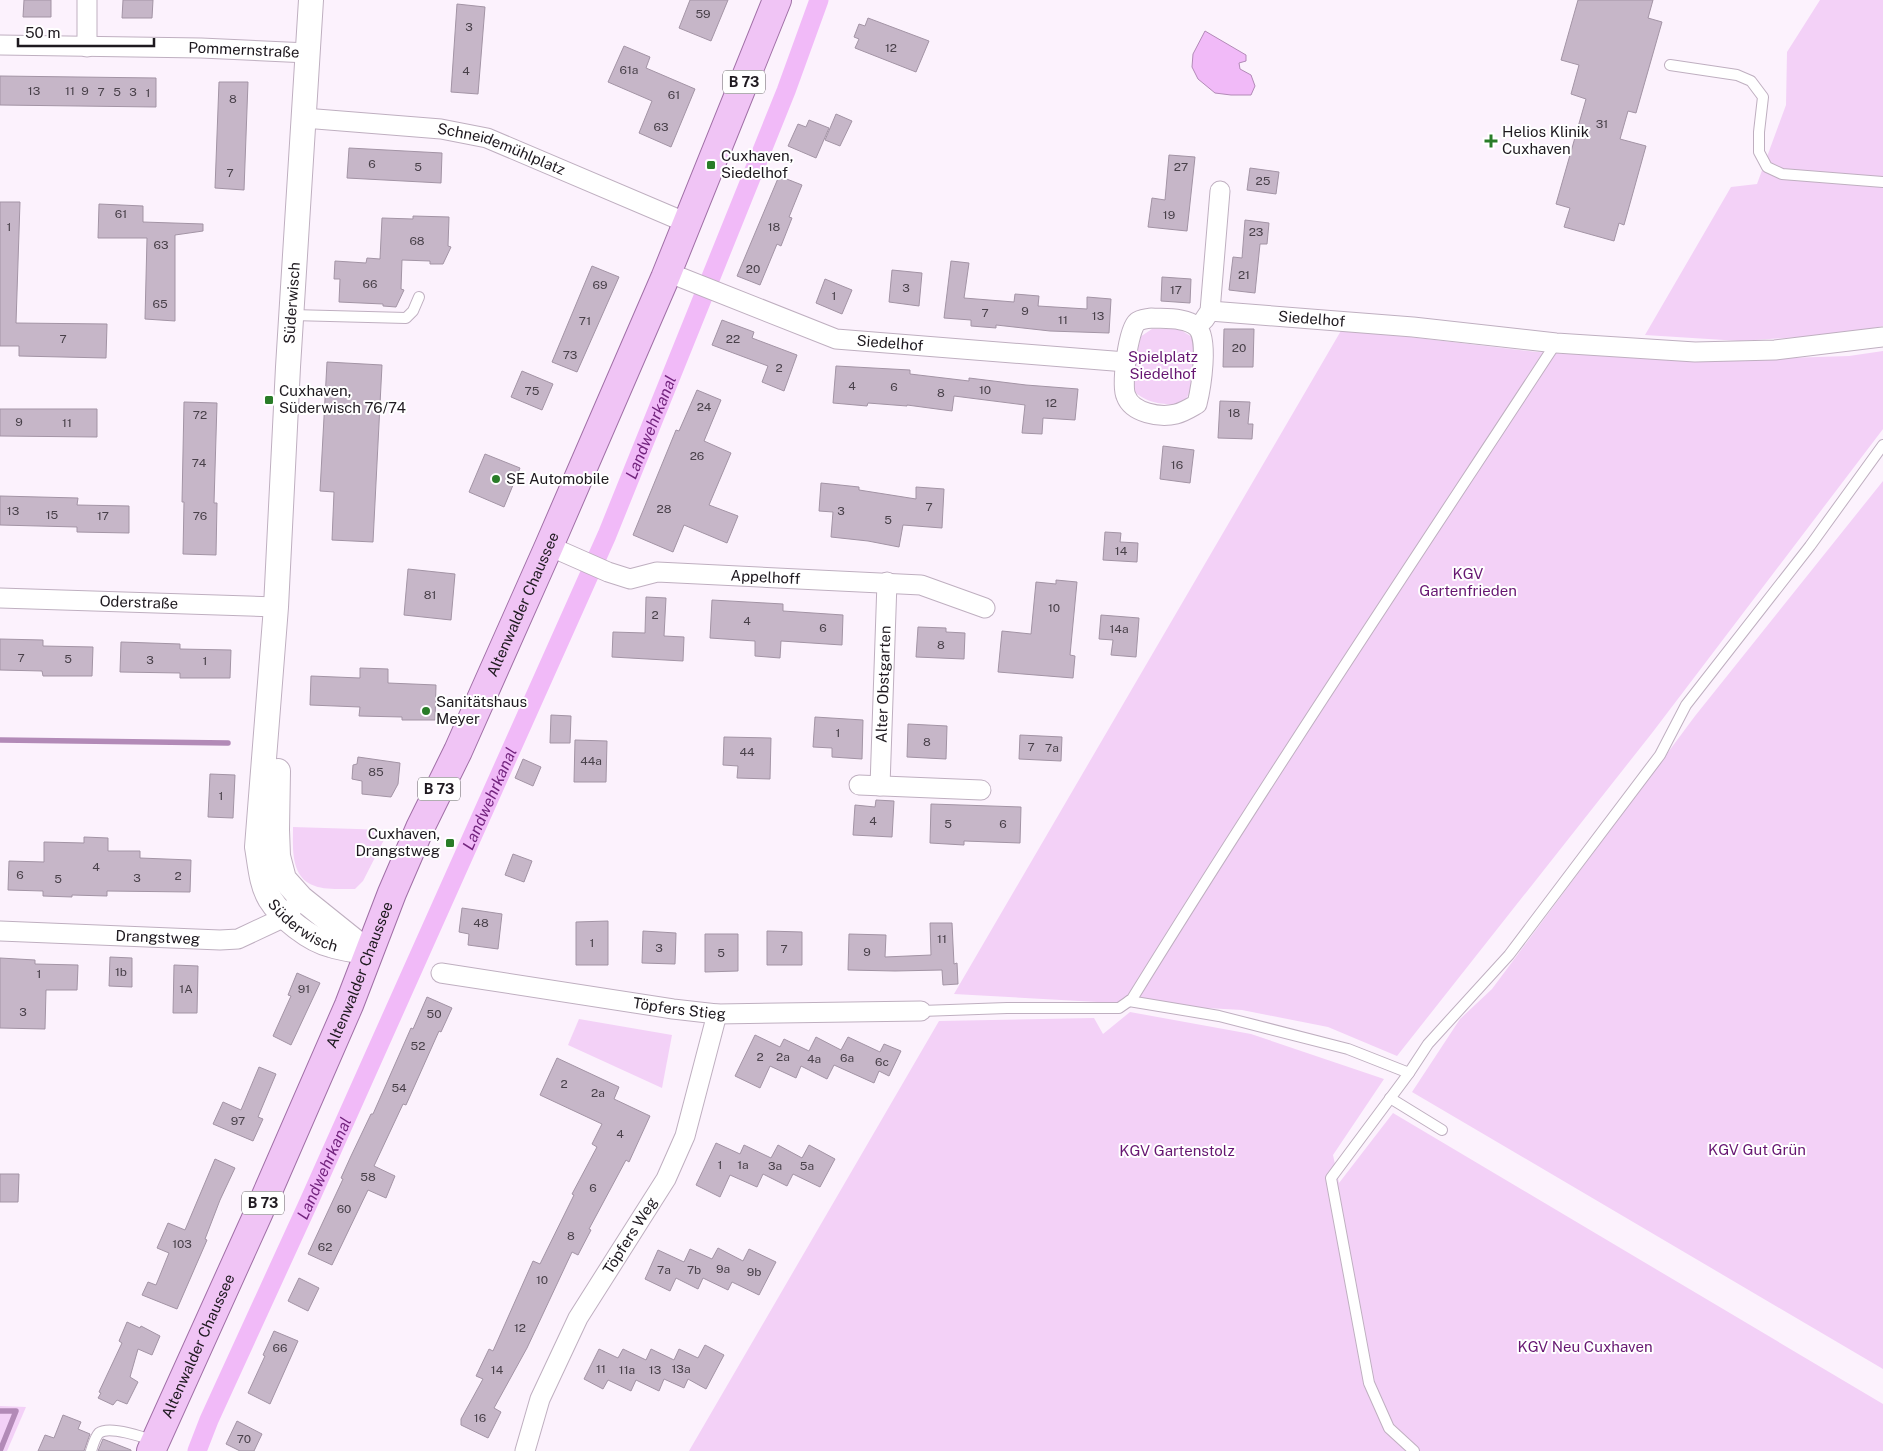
<svg xmlns="http://www.w3.org/2000/svg" width="1883" height="1451" font-family="'Public Sans',sans-serif">
<style>
.green{fill:#f3d1f7}
.water{fill:#f1baf8;stroke:#b28ab7}
.lines{fill:none;stroke-linecap:round;stroke-linejoin:round}
.stream{stroke:#b28ab7;stroke-width:5.5}
.canal{stroke:#f1baf8;stroke-width:19}
.building{fill:#c6b6c8;stroke:#a394a5}
.service-casing{stroke:#bfafc0;stroke-width:12}
.minor-casing{stroke:#bfafc0;stroke-width:21}
.tertiary-casing{stroke:#bfafc0;stroke-width:26}
.primary-casing{stroke:#a06fa6;stroke-width:30}
.service{stroke:#fff;stroke-width:10}
.minor{stroke:#fff;stroke-width:19}
.tertiary{stroke:#fff;stroke-width:24}
.primary{stroke:#f0c4f5;stroke-width:28}
.poi-dot{fill:#297c28;stroke:#fff;stroke-width:2}
.labels{text-anchor:middle;stroke-width:4;stroke-linejoin:round;paint-order:stroke}
.number-label{font-size:12px;fill:#484049}
.shield{fill:#fff;stroke:#625e62;stroke-width:1}
.shield-label{font-size:14px;font-weight:bold;fill:#1e191f}
.street-label{font-size:15px;fill:#1e191f;stroke:#fff}
.poi-label{font-size:15px;fill:#1e191f;stroke:#fff;text-anchor:start}
.park-label{font-size:15px;fill:#661571;stroke:#fff}
.water-label{font-size:16px;font-style:italic;fill:#73247e;stroke:#fff}
</style>
<rect width="100%" height="100%" fill="#fcf2fd"/>
<g class="green">
<polygon points="1820,0 1883,0 1883,326 1843,334 1740,341 1645,335 1731,187 1757,184 1786,105 1787,52"/>
<path d="M1152,329H1179L1192,337C1197,358 1196,388 1182,405C1160,404 1148,404 1131,389L1134,346L1140,337Z"/>
<polygon points="1342,329 1537,352 1697,361 1849,356 1883,351 1883,429 1652,733 1397,1056 1328,1027 1242,1010 954,994"/>
<polygon points="1883,481 1883,1369 1412,1092 1460,1019 1492,989 1695,716"/>
<path d="M293,827L389,830L363,881L355,889C344,889 325,890 315,886C290,878 293,848 293,827Z"/>
<polygon points="1130,1012 1251,1034 1384,1079 1333,1155 1339,1183 1393,1113 1883,1404 1883,1451 689,1451 939,1021 1094,1018 1103,1034"/>
<polygon points="579,1019 672,1035 662,1088 568,1045"/>
<polygon points="0,1406 26,1407 7,1451 0,1451"/>
</g>
<polygon class="water" points="1205,31 1246,55 1246,61 1239,63 1240,69 1251,75 1255,86 1251,95 1231,95 1215,93 1198,79 1192,67 1193,54"/>
<g class="lines">
<g class="stream">
<polyline points="0,740 228,743"/>
<polyline points="0,1411 16,1411 0,1451"/>
</g>
<path class="canal" id="s1" d="M197,1451L209,1420L307,1206L607,535L786,91L819,0"/>
</g>
<g class="building">
<polygon points="24,0 51,0 51,17 23,17"/>
<polygon points="123,0 153,0 152,18 122,18"/>
<polygon points="690,0 728,0 711,41 679,28"/>
<polygon points="1578,0 1653,0 1648,18 1662,22 1636,113 1628,111 1620,139 1646,146 1624,225 1619,223 1614,241 1564,227 1570,208 1556,204 1586,99 1571,94 1579,65 1561,60"/>
<polygon points="457,4 485,7 478,94 451,92"/>
<polygon points="868,18 929,41 916,72 855,48 859,39 854,37 859,24 865,26"/>
<polygon points="624,46 650,57 646,68 695,89 671,147 639,133 652,101 608,82"/>
<polygon points="0,76 156,78 156,107 0,105"/>
<polygon points="219,82 248,82 244,190 215,188"/>
<polygon points="836,114 852,121 840,146 825,140"/>
<polygon points="809,120 829,128 816,158 788,146 798,124 806,127"/>
<polygon points="349,148 442,153 441,183 347,178"/>
<polygon points="1169,155 1195,157 1187,231 1148,227 1152,198 1165,200"/>
<polygon points="1250,168 1279,172 1276,194 1247,190"/>
<polygon points="779,176 802,185 789,217 792,218 781,246 777,244 760,285 737,276"/>
<polygon points="0,202 20,202 16,323 107,324 106,358 19,356 19,346 0,346"/>
<polygon points="99,204 143,206 143,222 203,224 203,231 175,235 175,321 145,319 147,238 98,238"/>
<polygon points="413,216 449,217 448,246 451,247 443,264 430,264 430,261 402,260 401,289 404,290 396,307 383,306 383,304 339,302 340,279 334,279 335,261 366,263 367,258 380,259 382,218 413,219"/>
<polygon points="1245,220 1269,223 1267,244 1260,244 1255,293 1229,290 1233,257 1242,258"/>
<polygon points="951,261 969,263 964,298 1014,302 1015,294 1039,296 1038,306 1087,309 1087,297 1111,299 1109,333 1050,331 996,325 996,328 971,326 971,320 944,318"/>
<polygon points="592,266 619,277 577,372 552,362"/>
<polygon points="892,270 922,273 919,306 889,302"/>
<polygon points="1162,277 1191,279 1190,303 1161,301"/>
<polygon points="825,279 852,290 842,314 816,303"/>
<polygon points="722,320 754,332 752,338 797,355 784,391 762,382 768,366 712,345"/>
<polygon points="1224,329 1254,329 1253,367 1223,367"/>
<polygon points="327,362 382,365 373,542 332,540 334,492 320,491"/>
<polygon points="836,366 910,370 910,374 969,381 969,378 1026,385 1078,389 1075,420 1043,418 1042,434 1022,433 1025,405 954,396 952,411 907,405 907,406 868,403 867,406 833,403"/>
<polygon points="522,371 553,384 542,410 511,397"/>
<polygon points="697,390 721,400 704,441 731,453 709,505 738,516 727,543 684,525 673,552 633,535 676,430 679,431"/>
<polygon points="1220,401 1250,402 1248,424 1253,424 1252,439 1218,438"/>
<polygon points="184,402 217,403 214,503 217,503 216,555 183,554 184,502 182,502"/>
<polygon points="0,409 97,409 97,437 0,436"/>
<polygon points="1163,446 1194,450 1190,483 1160,479"/>
<polygon points="485,454 520,468 504,507 469,492"/>
<polygon points="821,483 859,487 859,490 916,499 916,487 944,489 942,528 903,525 899,547 868,541 831,537 833,512 819,511"/>
<polygon points="0,496 78,498 77,505 129,506 129,533 77,532 77,527 0,525"/>
<polygon points="1105,532 1121,533 1120,542 1138,543 1137,562 1103,560"/>
<polygon points="408,569 455,574 451,620 404,615"/>
<polygon points="1056,580 1077,582 1070,655 1075,656 1073,678 998,672 1002,631 1031,634 1036,582 1056,584"/>
<polygon points="646,597 666,598 664,636 684,637 683,661 612,657 613,632 645,633"/>
<polygon points="712,600 783,604 783,611 843,615 842,645 781,641 780,658 755,656 755,641 710,638"/>
<polygon points="1101,615 1139,618 1136,657 1111,655 1113,640 1099,639"/>
<polygon points="918,627 946,628 946,632 965,633 964,659 916,657"/>
<polygon points="0,639 43,640 43,646 93,647 92,676 43,676 42,671 0,670"/>
<polygon points="121,642 180,644 180,649 231,650 230,678 180,678 180,673 120,672"/>
<polygon points="360,668 388,669 388,683 436,685 435,720 402,720 402,717 359,716 360,707 310,705 311,676 360,678"/>
<polygon points="551,715 571,716 570,743 550,743"/>
<polygon points="815,717 863,720 862,759 832,757 832,748 813,747"/>
<polygon points="908,724 947,726 946,759 907,757"/>
<polygon points="1020,735 1062,737 1061,761 1019,759"/>
<polygon points="724,737 771,738 770,779 737,778 738,766 723,765"/>
<polygon points="575,740 607,741 606,782 574,782"/>
<polygon points="358,757 400,763 398,784 391,797 362,794 362,781 352,779 353,765 357,764"/>
<polygon points="523,759 541,767 533,786 515,778"/>
<polygon points="210,774 235,775 233,818 208,817"/>
<polygon points="876,800 894,801 892,837 853,835 855,805 875,807"/>
<polygon points="931,804 1021,807 1020,843 964,841 964,845 930,843"/>
<polygon points="84,837 108,838 108,851 140,851 140,858 191,860 190,892 107,891 107,896 72,895 72,897 43,896 43,891 8,890 9,861 44,862 44,842 84,843"/>
<polygon points="513,854 532,861 524,882 505,875"/>
<polygon points="462,908 502,914 498,949 468,945 469,934 459,932"/>
<polygon points="608,921 608,965 576,965 576,922"/>
<polygon points="930,923 952,923 954,964 957,963 958,984 943,985 942,970 895,971 848,970 849,934 886,935 885,957 931,955"/>
<polygon points="643,931 676,933 675,964 642,963"/>
<polygon points="767,931 802,932 802,965 767,965"/>
<polygon points="705,934 738,934 738,971 705,972"/>
<polygon points="110,957 132,958 132,987 109,986"/>
<polygon points="0,958 35,960 35,964 78,965 77,990 46,990 45,1029 0,1028"/>
<polygon points="174,965 198,966 197,1013 173,1013"/>
<polygon points="297,973 320,983 291,1045 273,1036 291,996 288,995"/>
<polygon points="427,997 452,1008 441,1032 439,1031 406,1105 403,1104 374,1166 395,1176 386,1198 368,1190 332,1265 308,1254 343,1179 341,1178 351,1156 371,1114 373,1114 411,1028 413,1029"/>
<polygon points="755,1035 780,1047 784,1039 809,1051 816,1037 841,1050 848,1037 880,1052 884,1044 901,1051 889,1076 879,1071 874,1083 834,1065 827,1079 801,1066 796,1078 770,1066 760,1088 735,1076"/>
<polygon points="557,1058 619,1087 614,1099 650,1116 629,1162 626,1160 589,1229 591,1230 578,1255 572,1252 527,1348 494,1408 501,1412 488,1438 461,1425 461,1419 483,1379 476,1376 489,1349 493,1351 533,1261 540,1264 574,1195 572,1194 597,1147 592,1144 602,1124 540,1095"/>
<polygon points="259,1067 276,1074 258,1117 263,1119 253,1141 213,1124 223,1102 241,1110"/>
<polygon points="716,1143 740,1154 744,1145 771,1158 778,1145 802,1158 809,1145 835,1159 820,1187 793,1174 787,1186 763,1174 757,1187 730,1175 720,1197 696,1185"/>
<polygon points="215,1159 235,1168 220,1200 205,1239 207,1240 177,1309 142,1295 148,1282 156,1285 169,1253 157,1248 168,1223 185,1230"/>
<polygon points="0,1174 19,1174 18,1202 0,1202"/>
<polygon points="718,1248 743,1261 749,1249 776,1262 759,1295 732,1282 728,1290 703,1278 698,1289 676,1278 670,1291 645,1279 658,1250 684,1262 690,1249 712,1259"/>
<polygon points="299,1278 319,1288 308,1311 288,1301"/>
<polygon points="127,1322 140,1328 141,1326 160,1336 152,1355 138,1349 130,1377 138,1382 127,1404 117,1400 113,1405 98,1398 101,1393 99,1392 122,1343 119,1341"/>
<polygon points="274,1331 298,1341 270,1404 248,1393 265,1356 263,1355"/>
<polygon points="705,1345 724,1355 706,1389 688,1379 684,1388 664,1379 659,1391 636,1380 631,1391 608,1380 603,1389 584,1379 599,1349 618,1358 623,1349 646,1360 651,1349 674,1360 679,1349 698,1358"/>
<polygon points="63,1415 81,1422 78,1429 90,1434 84,1451 38,1451 45,1435 54,1438"/>
<polygon points="237,1421 262,1434 254,1451 240,1451 226,1444"/>
<polygon points="103,1439 131,1450 131,1451 98,1451"/>
</g>
<g class="lines">
<g class="service-casing">
<g id="service">
<polyline points="1670,65 1737,75 1751,81 1763,97 1759,132 1759,152 1767,167 1782,174 1883,182"/>
<polyline points="292,315 406,318 413,311 419,297"/>
<polyline points="1129,1001 1219,1016 1348,1049 1409,1073 1428,1044 1509,955 1660,755 1686,705 1810,546 1883,445"/>
<path d="M921,1011L1007,1008H1119L1132,999C1269,777 1414,560 1556,343"/>
<polyline points="1409,1073 1331,1178 1369,1383 1389,1428 1414,1451"/>
<polyline points="1390,1098 1442,1130"/>
<path d="M91,1451C93,1445 95,1437 99,1433C109,1425 143,1437 154,1441"/>
</g>
</g>
<g class="minor-casing">
<g id="minor">
<polyline points="87,0 87,47"/>
<path id="s2" d="M0,45L201,48L308,53"/>
<path id="s3" d="M304,118L441,129L487,138L687,223"/>
<path id="s4" d="M667,272L836,339L1126,362"/>
<path id="s5" d="M1210,311L1413,327L1556,343L1695,352L1775,350L1883,337"/>
<path d="M1151,318C1165,319 1186,317 1197,327C1209,339 1201,388 1197,404C1190,408 1184,412 1176,414C1160,418 1132,413 1126,396C1121,386 1128,329 1137,322C1140,319 1147,319 1151,318Z"/>
<polyline points="1204,320 1210,311 1220,191"/>
<path id="s6" d="M549,546L608,572L630,579L657,572L921,585L985,608"/>
<path id="s7" d="M0,598L276,607"/>
<polyline points="859,785 981,790"/>
<path id="s8" d="M880,786L887,582"/>
<path id="s9" d="M0,931L220,940L238,939L285,917L301,898"/>
<path id="s10" d="M441,973L673,1009L717,1014L921,1011"/>
<path id="s11" d="M525,1451L540,1399L578,1318L666,1179L685,1136L717,1014"/>
</g>
</g>
<g class="tertiary-casing">
<g id="tertiary">
<path id="s12" d="M311,0L288,367L276,607L257,847C260,864 261,884 270,899C281,917 310,940 331,945C343,949 356,950 369,953"/>
<polyline points="278,771 277,830 278,856 284,879 301,898 367,951"/>
</g>
</g>
<g class="primary-casing">
<g id="primary">
<path id="s13" d="M151,1451L258,1214L349,1005L392,893L420,828L458,751L549,546L665,278L777,0"/>
</g>
</g>
<use href="#service" class="service"/>
<use href="#minor" class="minor"/>
<use href="#tertiary" class="tertiary"/>
<use href="#primary" class="primary"/>
</g>
<g class="poi-dot">
<path d="M1488.5 133.5h5v5h5v5h-5v5h-5v-5h-5v-5h5z"/>
<rect x="706" y="160" width="10" height="10" rx="2.5"/>
<rect x="264" y="395" width="10" height="10" rx="2.5"/>
<circle cx="496" cy="479" r="5"/>
<circle cx="426" cy="711" r="5"/>
<rect x="445" y="838" width="10" height="10" rx="2.5"/>
</g>
<g class="labels">
<g class="number-label">
<text x="703" y="18">59</text>
<text x="469" y="31">3</text>
<text x="891" y="52">12</text>
<text x="629" y="74">61a</text>
<text x="466" y="75">4</text>
<text x="34" y="95">13</text>
<text x="70" y="95">11</text>
<text x="85" y="95">9</text>
<text x="101" y="96">7</text>
<text x="117" y="96">5</text>
<text x="133" y="96">3</text>
<text x="148" y="97">1</text>
<text x="674" y="99">61</text>
<text x="233" y="103">8</text>
<text x="1602" y="128">31</text>
<text x="661" y="131">63</text>
<text x="372" y="168">6</text>
<text x="418" y="171">5</text>
<text x="1181" y="171">27</text>
<text x="230" y="177">7</text>
<text x="1263" y="185">25</text>
<text x="121" y="218">61</text>
<text x="1169" y="219">19</text>
<text x="9" y="231">1</text>
<text x="774" y="231">18</text>
<text x="1256" y="236">23</text>
<text x="417" y="245">68</text>
<text x="161" y="249">63</text>
<text x="753" y="273">20</text>
<text x="1244" y="279">21</text>
<text x="370" y="288">66</text>
<text x="600" y="289">69</text>
<text x="906" y="292">3</text>
<text x="1176" y="294">17</text>
<text x="834" y="300">1</text>
<text x="160" y="308">65</text>
<text x="1025" y="315">9</text>
<text x="985" y="317">7</text>
<text x="1098" y="320">13</text>
<text x="1063" y="324">11</text>
<text x="585" y="325">71</text>
<text x="63" y="343">7</text>
<text x="733" y="343">22</text>
<text x="1239" y="352">20</text>
<text x="570" y="359">73</text>
<text x="779" y="372">2</text>
<text x="852" y="390">4</text>
<text x="894" y="391">6</text>
<text x="985" y="394">10</text>
<text x="532" y="395">75</text>
<text x="941" y="397">8</text>
<text x="1051" y="407">12</text>
<text x="704" y="411">24</text>
<text x="1234" y="417">18</text>
<text x="200" y="419">72</text>
<text x="19" y="426">9</text>
<text x="67" y="427">11</text>
<text x="697" y="460">26</text>
<text x="199" y="467">74</text>
<text x="1177" y="469">16</text>
<text x="929" y="511">7</text>
<text x="664" y="513">28</text>
<text x="13" y="515">13</text>
<text x="841" y="515">3</text>
<text x="52" y="519">15</text>
<text x="103" y="520">17</text>
<text x="200" y="520">76</text>
<text x="888" y="524">5</text>
<text x="1121" y="555">14</text>
<text x="430" y="599">81</text>
<text x="1054" y="612">10</text>
<text x="655" y="619">2</text>
<text x="747" y="625">4</text>
<text x="823" y="632">6</text>
<text x="1119" y="633">14a</text>
<text x="941" y="649">8</text>
<text x="21" y="662">7</text>
<text x="68" y="663">5</text>
<text x="150" y="664">3</text>
<text x="205" y="665">1</text>
<text x="838" y="737">1</text>
<text x="927" y="746">8</text>
<text x="1031" y="751">7</text>
<text x="1052" y="752">7a</text>
<text x="747" y="756">44</text>
<text x="591" y="765">44a</text>
<text x="376" y="776">85</text>
<text x="221" y="800">1</text>
<text x="873" y="825">4</text>
<text x="948" y="828">5</text>
<text x="1003" y="828">6</text>
<text x="96" y="871">4</text>
<text x="20" y="879">6</text>
<text x="178" y="880">2</text>
<text x="137" y="882">3</text>
<text x="58" y="883">5</text>
<text x="481" y="927">48</text>
<text x="942" y="943">11</text>
<text x="592" y="947">1</text>
<text x="659" y="952">3</text>
<text x="784" y="953">7</text>
<text x="867" y="956">9</text>
<text x="721" y="957">5</text>
<text x="121" y="976">1b</text>
<text x="39" y="978">1</text>
<text x="186" y="993">1A</text>
<text x="304" y="993">91</text>
<text x="23" y="1016">3</text>
<text x="434" y="1018">50</text>
<text x="418" y="1050">52</text>
<text x="760" y="1061">2</text>
<text x="783" y="1061">2a</text>
<text x="847" y="1062">6a</text>
<text x="814" y="1063">4a</text>
<text x="882" y="1066">6c</text>
<text x="564" y="1088">2</text>
<text x="399" y="1092">54</text>
<text x="598" y="1097">2a</text>
<text x="238" y="1125">97</text>
<text x="620" y="1138">4</text>
<text x="720" y="1169">1</text>
<text x="743" y="1169">1a</text>
<text x="775" y="1170">3a</text>
<text x="807" y="1170">5a</text>
<text x="368" y="1181">58</text>
<text x="593" y="1192">6</text>
<text x="344" y="1213">60</text>
<text x="571" y="1240">8</text>
<text x="182" y="1248">103</text>
<text x="325" y="1251">62</text>
<text x="723" y="1273">9a</text>
<text x="664" y="1274">7a</text>
<text x="694" y="1274">7b</text>
<text x="754" y="1276">9b</text>
<text x="542" y="1284">10</text>
<text x="520" y="1332">12</text>
<text x="280" y="1352">66</text>
<text x="601" y="1373">11</text>
<text x="681" y="1373">13a</text>
<text x="497" y="1374">14</text>
<text x="627" y="1374">11a</text>
<text x="655" y="1374">13</text>
<text x="480" y="1422">16</text>
<text x="244" y="1443">70</text>
</g>
<g class="shield">
<rect x="723" y="70.5" width="42" height="23" rx="4"/>
<rect x="418" y="777.5" width="42" height="23" rx="4"/>
<rect x="242" y="1191.5" width="42" height="23" rx="4"/>
</g>
<g class="shield-label">
<text x="744" y="87">B 73</text>
<text x="439" y="794">B 73</text>
<text x="263" y="1208">B 73</text>
</g>
<g class="street-label">
<text dy="5" stroke="none"><textPath href="#s2" startOffset="244">Pommernstraße</textPath></text>
<text dy="5" stroke="none"><textPath href="#s3" startOffset="201">Schneidemühlplatz</textPath></text>
<text transform="translate(292 303) rotate(-86)" y="5">Süderwisch</text>
<text dy="5" stroke="none"><textPath href="#s5" startOffset="102">Siedelhof</textPath></text>
<text dy="5" stroke="none"><textPath href="#s4" startOffset="236">Siedelhof</textPath></text>
<text dy="5" stroke="none"><textPath href="#s6" startOffset="224">Appelhoff</textPath></text>
<text dy="5" stroke="none"><textPath href="#s7" startOffset="139">Oderstraße</textPath></text>
<text dy="5" stroke="none"><textPath href="#s13" startOffset="925">Altenwalder Chaussee</textPath></text>
<text dy="5" stroke="none"><textPath href="#s8" startOffset="102">Alter Obstgarten</textPath></text>
<text dy="5" stroke="none"><textPath href="#s12" startOffset="946">Süderwisch</textPath></text>
<text dy="5" stroke="none"><textPath href="#s9" startOffset="158">Drangstweg</textPath></text>
<text dy="5" stroke="none"><textPath href="#s13" startOffset="520">Altenwalder Chaussee</textPath></text>
<text dy="5" stroke="none"><textPath href="#s10" startOffset="241">Töpfers Stieg</textPath></text>
<text dy="5" stroke="none"><textPath href="#s11" startOffset="241">Töpfers Weg</textPath></text>
<text dy="5" stroke="none"><textPath href="#s13" startOffset="115">Altenwalder Chaussee</textPath></text>
</g>
<g class="poi-label">
<text x="1502" y="137">Helios Klinik<tspan x="1502" dy="17">Cuxhaven</tspan></text>
<text x="721" y="161">Cuxhaven,<tspan x="721" dy="17">Siedelhof</tspan></text>
<text x="279" y="396">Cuxhaven,<tspan x="279" dy="17">Süderwisch 76/74</tspan></text>
<text x="506" y="484">SE Automobile</text>
<text x="436" y="707">Sanitätshaus<tspan x="436" dy="17">Meyer</tspan></text>
<text x="440" y="839" text-anchor="end">Cuxhaven,<tspan x="440" dy="17">Drangstweg</tspan></text>
</g>
<g class="park-label">
<text x="1163" y="362">Spielplatz<tspan x="1163" dy="17">Siedelhof</tspan></text>
<text x="1468" y="579">KGV<tspan x="1468" dy="17">Gartenfrieden</tspan></text>
<text x="1757" y="1155">KGV Gut Grün</text>
<text x="1177" y="1156">KGV Gartenstolz</text>
<text x="1585" y="1352">KGV Neu Cuxhaven</text>
</g>
<g class="water-label">
<text dy="6" stroke="none"><textPath href="#s1" startOffset="1120">Landwehrkanal</textPath></text>
<text dy="6" stroke="none"><textPath href="#s1" startOffset="715">Landwehrkanal</textPath></text>
<text dy="6" stroke="none"><textPath href="#s1" startOffset="310">Landwehrkanal</textPath></text>
</g>
</g>
<path d="M18 38v8h136v-8" fill="none" stroke="#1e191f" stroke-width="2.5"/>
<text x="25" y="38" font-size="15" fill="#1e191f" stroke="#ffffff" stroke-width="4" paint-order="stroke">50 m</text>
</svg>
